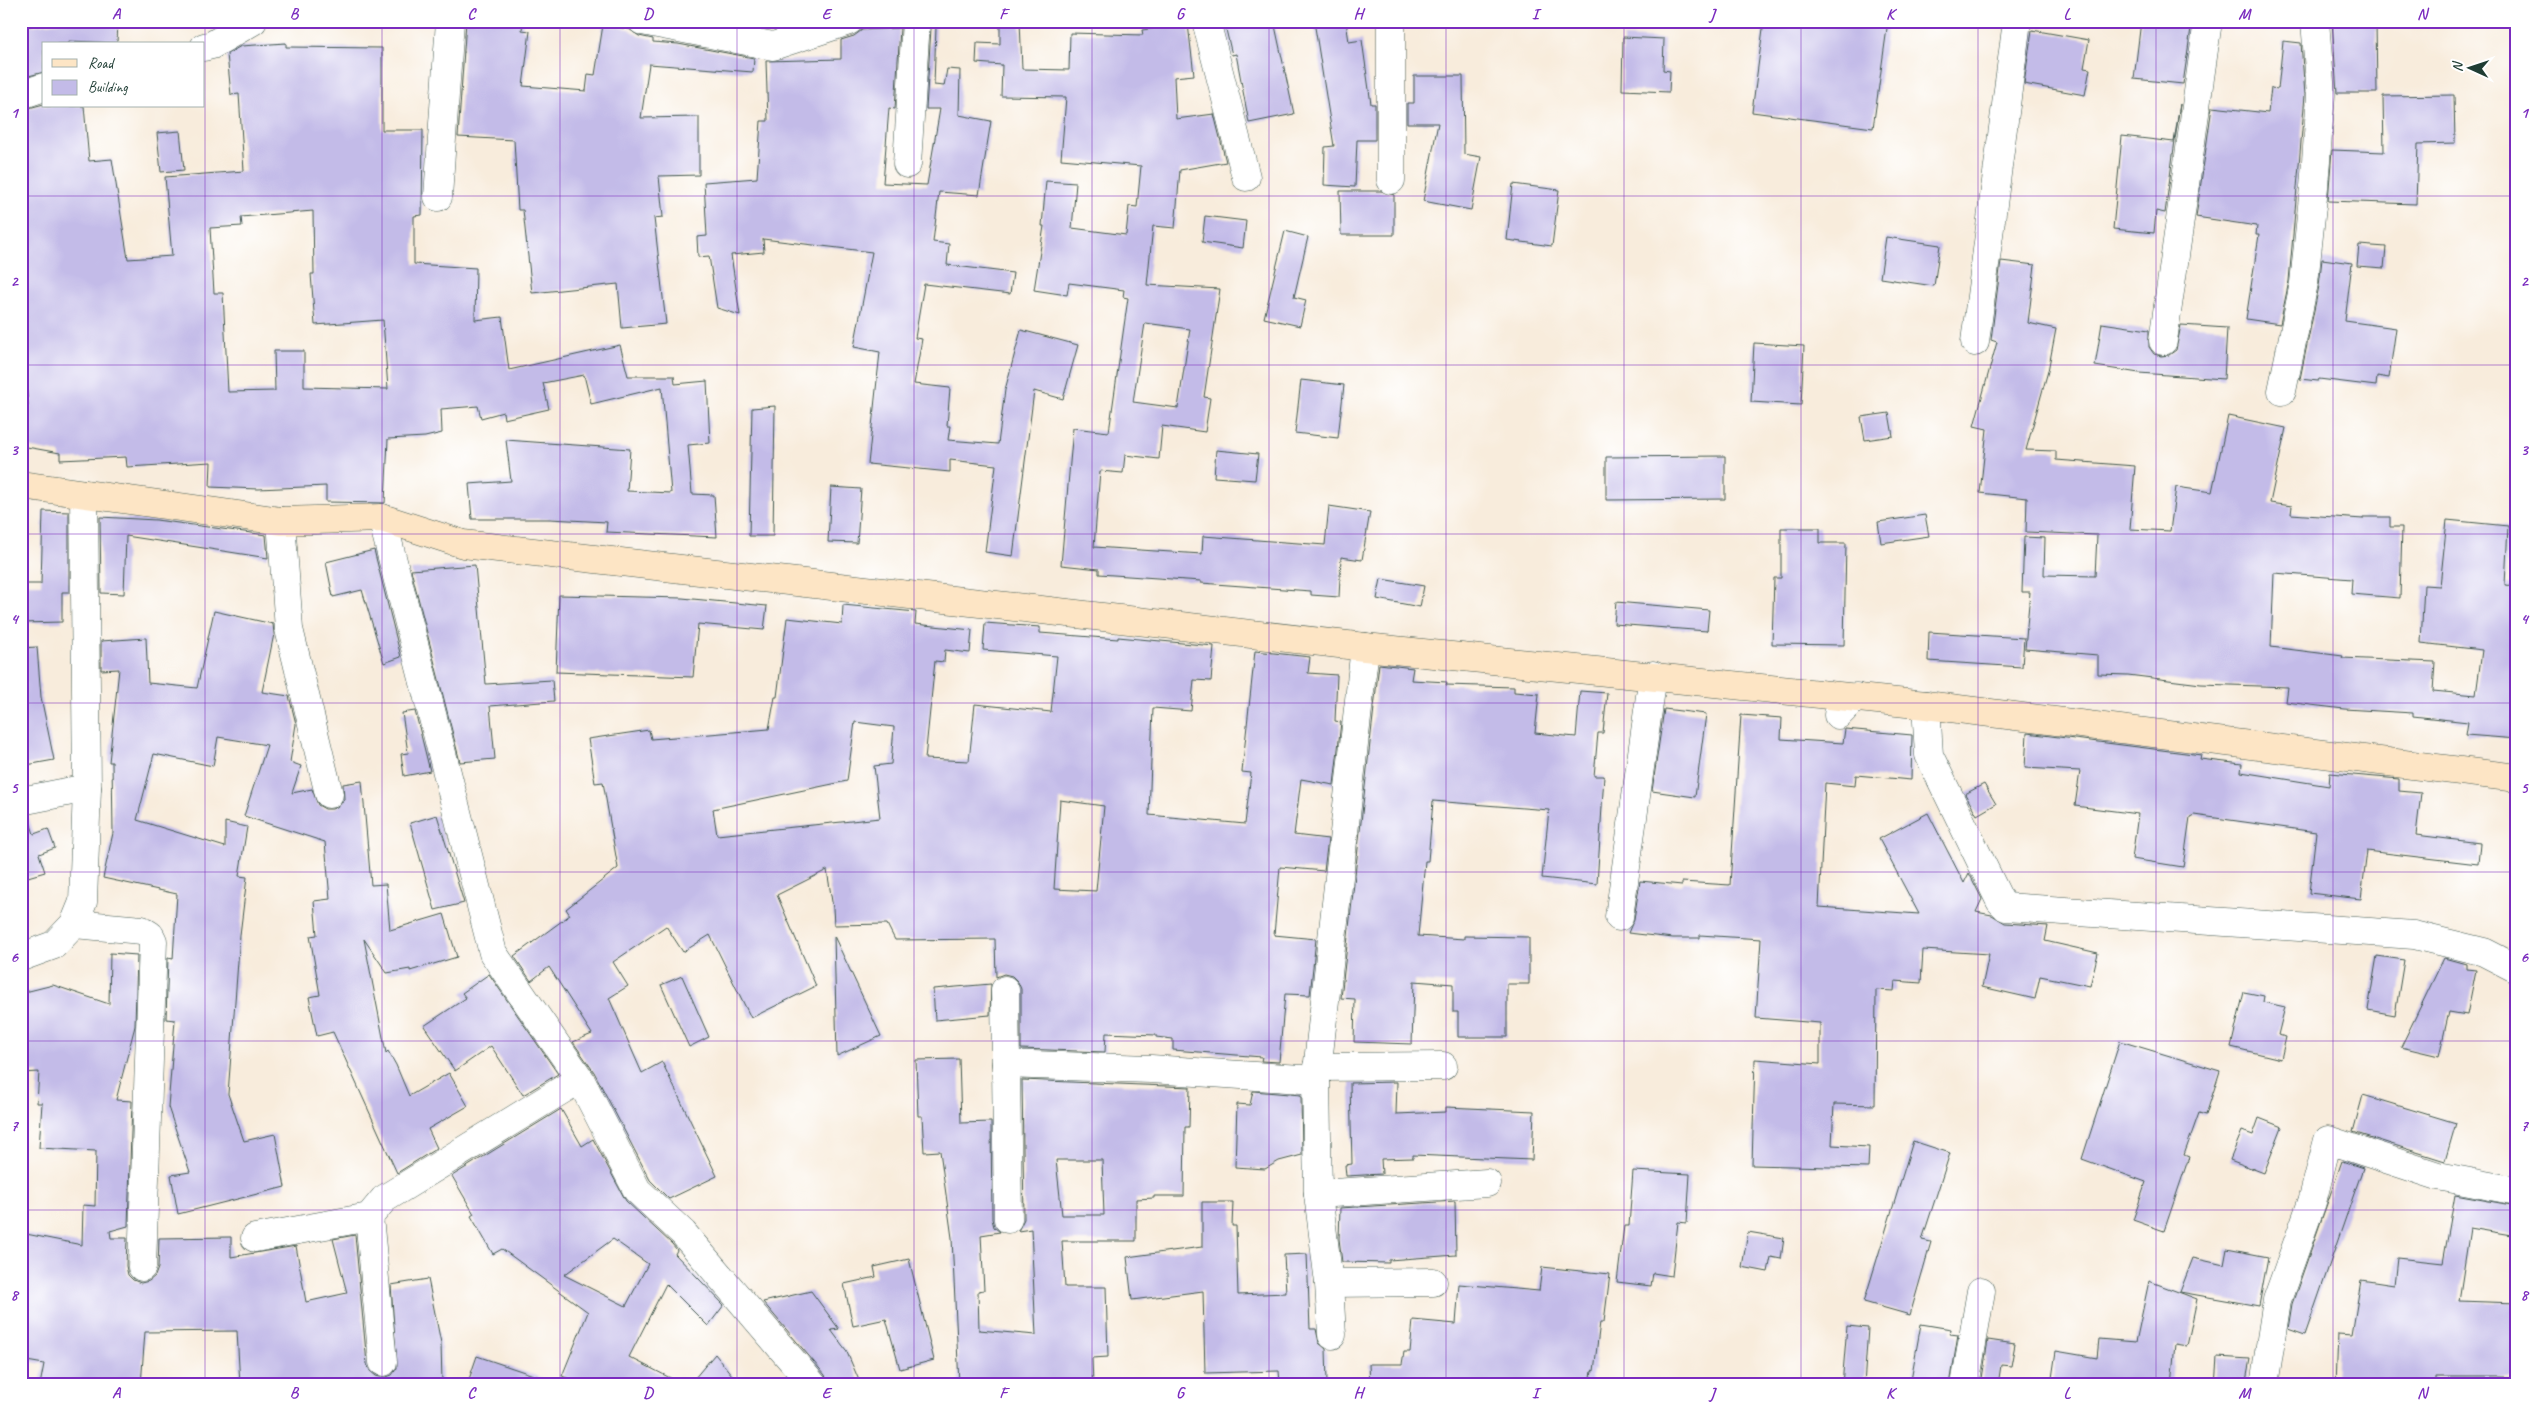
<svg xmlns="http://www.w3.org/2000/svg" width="2538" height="1406" font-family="Caveat,sans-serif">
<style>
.building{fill:#c3bbe8;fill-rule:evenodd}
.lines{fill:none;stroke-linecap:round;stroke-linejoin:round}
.minor-casing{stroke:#40574d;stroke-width:29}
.tertiary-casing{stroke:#40574d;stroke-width:29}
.secondary-casing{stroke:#40574d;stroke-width:29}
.minor{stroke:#fff;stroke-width:28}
.tertiary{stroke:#fff;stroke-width:28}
.secondary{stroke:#fde5c5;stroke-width:28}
.grid{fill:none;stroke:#7b2cbf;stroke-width:1;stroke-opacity:0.55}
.neatline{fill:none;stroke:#7b2cbf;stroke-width:2}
.grid-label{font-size:16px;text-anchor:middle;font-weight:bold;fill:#7b2cbf}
</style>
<rect width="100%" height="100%" fill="#fff"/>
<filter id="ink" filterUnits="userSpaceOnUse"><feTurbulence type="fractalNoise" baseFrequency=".02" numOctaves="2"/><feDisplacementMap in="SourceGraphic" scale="10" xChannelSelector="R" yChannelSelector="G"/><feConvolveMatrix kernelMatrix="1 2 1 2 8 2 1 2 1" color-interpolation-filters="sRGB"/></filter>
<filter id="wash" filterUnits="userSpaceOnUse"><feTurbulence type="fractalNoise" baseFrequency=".0096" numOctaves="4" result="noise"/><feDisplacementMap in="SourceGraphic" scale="20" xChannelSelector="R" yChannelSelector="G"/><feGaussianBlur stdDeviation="1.12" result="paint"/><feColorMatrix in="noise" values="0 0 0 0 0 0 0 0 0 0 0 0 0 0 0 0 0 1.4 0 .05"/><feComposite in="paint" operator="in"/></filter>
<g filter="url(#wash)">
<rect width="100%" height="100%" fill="#f8ecdc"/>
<g id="blocks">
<g class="building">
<polygon points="70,21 118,21 117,43 69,41 69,44 44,44 44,72 21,78 21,27"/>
<polygon points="466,21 523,21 522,30 530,31 523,86 586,91 588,74 595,75 603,25 629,29 639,36 653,39 653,42 678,44 754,58 753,72 649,64 641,118 699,117 699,175 659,176 663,217 654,218 666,324 622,328 618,284 532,293 523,210 518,210 514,140 458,137"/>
<path d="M1000,21H1020L1022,69L1069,70L1070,33L1143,35L1142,30L1188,24L1194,75L1174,77L1176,119L1214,114L1226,162L1180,170L1175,228L1153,226L1147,285L1220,289L1204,397L1210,398L1205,432L1162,426L1159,459L1125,455L1123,473L1100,471L1094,547L1202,554L1203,536L1325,545L1329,506L1370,512L1362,560L1341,557L1339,597L1311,595V591L1201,583V581L1099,574V569L1061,565L1073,428L1109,432L1128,298L1123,297L1124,290L1069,283L1067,295L1034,290L1044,226H1042L1046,181L1076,183L1072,228L1126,235L1129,206L1137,207L1141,166L1061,159L1066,97L1001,96L1002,65L976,63L977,43L1000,44ZM1145,323L1190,329L1178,408L1133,402Z"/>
<polygon points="1224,21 1274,21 1294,114 1249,123 1236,54 1232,55"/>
<polygon points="1314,21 1346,21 1349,42 1362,40 1371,104 1375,104 1375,140 1357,140 1355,187 1324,185 1325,147 1334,146"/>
<polygon points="1764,21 1888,21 1873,128 1752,112"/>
<polygon points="2141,21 2192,21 2183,84 2134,79"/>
<polygon points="2332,21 2376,21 2377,93 2337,93"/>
<polygon points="936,27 934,85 944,86 947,69 960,70 959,115 991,121 979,195 939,192 933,242 949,244 947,265 1013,273 1010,294 924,284 915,338 922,339 914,384 950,388 947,426 950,426 948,440 998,444 1005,390 1021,330 1078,345 1063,399 1034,391 1013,556 985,552 996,465 950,460 950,472 868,464 880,352 854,347 872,252 763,239 764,252 731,255 740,315 717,308 709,256 698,257 697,237 707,236 704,182 757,178 761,121 768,121 766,61 841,59 841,40 854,36 862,30 900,28 895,109 889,108 883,183 927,185 940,109 926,109 931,28"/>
<polygon points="2032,30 2089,40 2084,68 2090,69 2085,95 2024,84"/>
<polygon points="1623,37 1664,39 1663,70 1670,71 1669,92 1622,90"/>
<polygon points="2283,41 2301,43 2305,95 2289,281 2280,324 2246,319 2259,235 2256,235 2257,226 2196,217 2212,107 2268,113 2271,88 2278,89"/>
<path d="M286,43V47L382,48V130H423L422,215L414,216V264L476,268L475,320L502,317L509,370L620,345L628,376H674L675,384L707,381L710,443L688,445L692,494L714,495L717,537L606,532L607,522L550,519H472L469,484L511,481L506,440L630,449L627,491L671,493L662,387L591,404L584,375L543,383L549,409L504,419L503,412L481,418L478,406L441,409L442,433L425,437L388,439L385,503L326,502V486L258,489L210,487L211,462L127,467L126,457L60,460V453L21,446V404L28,405L21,331V110L44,104V106H84L89,161L112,159L128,259L172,256L165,177L244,171L239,94L231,95L227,54L241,46ZM313,211L314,274H311L315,325L383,320L388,389L304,387V351H274L275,391L228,392L223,293H214L210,228L242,226L241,217Z"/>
<polygon points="1414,76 1463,76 1464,154 1481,157 1471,210 1423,201 1438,123 1407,123 1407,103 1414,103"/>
<polygon points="2454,95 2455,143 2418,144 2416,204 2328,201 2332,150 2384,152 2383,96"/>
<polygon points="2180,104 2165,213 2156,211 2154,233 2113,229 2122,136 2174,142"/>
<polygon points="180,131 184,170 161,172 157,133"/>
<polygon points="1513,184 1559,190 1552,246 1507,240"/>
<polygon points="1340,191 1381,191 1394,195 1394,235 1341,235"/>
<polygon points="1205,216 1246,221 1243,248 1202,242"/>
<polygon points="1285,231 1308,237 1294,297 1306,300 1300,326 1264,318"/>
<polygon points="1886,237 1940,245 1934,286 1880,278"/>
<polygon points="2359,245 2386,247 2384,268 2357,266"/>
<polygon points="2322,259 2352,263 2345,321 2396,328 2389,378 2377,376 2376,386 2319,379 2318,381 2300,379 2319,286"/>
<polygon points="2001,261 2035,265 2028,323 2056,329 2048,371 2026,450 2056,451 2056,460 2135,466 2130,529 2170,531 2176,487 2212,492 2228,416 2286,428 2270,503 2292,506 2291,514 2363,519 2363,517 2390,517 2390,527 2402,527 2400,598 2351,594 2352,579 2274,573 2271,647 2343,656 2342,658 2435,662 2433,691 2476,695 2482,650 2421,643 2424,585 2440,586 2447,520 2508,526 2505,585 2517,586 2517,636 2514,661 2517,661 2517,739 2466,735 2468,722 2413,716 2413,713 2344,709 2286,702 2288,687 2201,684 2128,675 2098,674 2098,655 2025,649 2030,592 2022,592 2024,537 2045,538 2044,575 2095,576 2097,535 2026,532 2027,498 1980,493 1987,429 1974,426 1997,342 1991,340"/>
<polygon points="2102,323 2149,330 2149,347 2154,354 2161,356 2169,355 2176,350 2181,325 2227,328 2224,379 2139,373 2095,366"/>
<polygon points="1754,343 1804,346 1801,405 1751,402"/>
<polygon points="1301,380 1344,385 1338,438 1295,433"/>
<polygon points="775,406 773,536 749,536 752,408"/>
<polygon points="1889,413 1893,436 1865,440 1861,417"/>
<polygon points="1216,450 1258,454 1255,480 1214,477"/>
<polygon points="1725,456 1725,499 1606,500 1606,457"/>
<polygon points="831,487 861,489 857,543 828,542"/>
<polygon points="43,511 69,512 69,592 62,592 62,622 21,623 21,584 41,584"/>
<polygon points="1925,515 1929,536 1881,543 1878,522"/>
<polygon points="100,517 156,520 266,535 268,558 126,536 124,594 101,593"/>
<polygon points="1781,528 1820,528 1820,543 1846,543 1844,645 1772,644 1774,578 1781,578"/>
<polygon points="374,550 401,657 384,663 362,590 333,597 326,562"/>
<polygon points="475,565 486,684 552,680 554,701 490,706 495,759 460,762 411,570"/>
<polygon points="1381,579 1424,586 1420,607 1377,599"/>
<polygon points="559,595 682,598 767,606 764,630 698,624 693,677 556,672"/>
<polygon points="1616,602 1709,610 1707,631 1614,624"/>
<path d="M843,605L916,612L915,624L972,630L970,653L945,650L944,662L935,661L925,759L969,761L975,704L1051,712L1057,656L983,650L985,623L1040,627V633L1118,639V637L1214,646L1211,681L1194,680L1191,711L1153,708L1149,815L1245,824L1251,773L1242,772L1255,651L1310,657L1308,673L1337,675L1335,721L1341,722L1334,785L1301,779L1294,835L1328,839L1324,871L1280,867L1274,935L1316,939L1310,995L1285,994L1279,1062L1261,1061L1262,1057L1173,1050V1039L1156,1037V1035L1106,1033L1105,1052L1021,1049V989L1018,982L1012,976L1004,974L996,977L995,939L895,940L887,924L834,925L833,908L827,870L777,895L816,986L751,1018L710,935L683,952L666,926L613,962L628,986L609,998L642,1073L662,1062L717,1176L669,1199L650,1180L594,1072L573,1042L592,1034L549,967L531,981L514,956L570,915L566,909L618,868L603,782L595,783L588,739L649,730L651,739L769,729L775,697H777L787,618L842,624ZM855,722L894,727L891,764L874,766L880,818L717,835L713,809L847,781ZM1060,800L1104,806L1096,891L1054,889Z"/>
<polygon points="214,611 273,624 274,634 262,692 289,696 296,724 290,762 301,766 292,793 312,789 318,805 325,809 332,809 339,806 344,799 343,784 362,781 371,885 386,884 390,930 444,914 457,957 410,971 410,969 387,973 364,939 386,1053 388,1051 396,1065 409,1096 449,1073 468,1106 428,1129 437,1148 397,1173 333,1032 317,1036 309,997 320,995 310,936 317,935 314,901 330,899 325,842 244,816 267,745 218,737 213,766 154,754 137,820 225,847 225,822 247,827 239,876 247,877 240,935 228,1094 244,1141 275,1134 285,1187 178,1214 171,1175 190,1172 168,1107 175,1020 166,1019 168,958 173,959 177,894 103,878 113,833 112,762 109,762 119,669 101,670 101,641 146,638 148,683 197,688"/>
<polygon points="1929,632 2024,638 2022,667 1928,661"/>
<polygon points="37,647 41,697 54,760 21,766 21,648"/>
<polygon points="1379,664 1413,668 1411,680 1447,682 1446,685 1514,687 1514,692 1539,694 1535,733 1576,737 1580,691 1607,693 1603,733 1598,733 1594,776 1604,776 1597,884 1542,878 1549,810 1433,801 1428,861 1425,861 1418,936 1464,939 1464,936 1529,937 1529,984 1507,984 1507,1037 1458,1037 1458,1012 1453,1012 1453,984 1414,981 1412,1044 1354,1042 1355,999 1341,998"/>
<polygon points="1664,709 1706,714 1695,797 1652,791"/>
<polygon points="415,711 430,771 404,776 401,754 408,753 402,713"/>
<polygon points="1741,715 1782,718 1781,739 1843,743 1845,729 1912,735 1911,780 1856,775 1855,786 1825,783 1819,907 1919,914 1879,839 1928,813 1964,883 1969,873 1982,899 1976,912 1992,915 2005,923 2048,926 2045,941 2098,953 2090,986 2040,976 2035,999 1982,987 1989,954 1923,950 1921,983 1895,981 1894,991 1876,990 1875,1105 1834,1104 1832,1145 1869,1147 1868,1168 1752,1165 1755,1059 1820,1064 1820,1023 1756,1018 1761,939 1700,935 1700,938 1673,938 1628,933 1634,919 1640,881 1682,885 1682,882 1730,885"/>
<polygon points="2027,733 2201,755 2200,759 2242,764 2241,772 2329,786 2330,773 2399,779 2399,791 2421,793 2416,835 2480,843 2478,864 2367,851 2361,899 2309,893 2316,832 2194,815 2190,817 2183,867 2132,859 2138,814 2075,806 2080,771 2025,768"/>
<polygon points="1984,784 1996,804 1977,815 1965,794"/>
<polygon points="437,815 464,903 435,910 410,823"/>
<polygon points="21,816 28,816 34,834 48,829 55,848 39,854 45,872 21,879"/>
<polygon points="834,936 881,1036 837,1056"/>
<polygon points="110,953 137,955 135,1026 116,1100 132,1101 128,1226 110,1231 111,1238 127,1238 126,1266 128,1275 133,1280 141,1283 149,1281 155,1276 158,1268 159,1238 231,1237 231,1257 296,1246 306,1302 347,1293 333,1239 355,1235 367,1364 370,1371 376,1376 384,1378 392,1375 397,1368 391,1285 428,1279 441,1343 442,1383 240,1385 237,1331 145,1332 141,1385 40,1385 44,1364 21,1360 21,1233 82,1245 83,1205 95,1206 96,1151 39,1148 42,1103 37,1103 39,1072 22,1073 21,993 53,985 109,1004"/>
<polygon points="2377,956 2404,960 2395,1015 2368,1010"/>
<polygon points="2444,958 2466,964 2466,969 2476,970 2467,1015 2449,1012 2439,1056 2401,1047"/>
<polygon points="489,974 558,1074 523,1095 491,1046 455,1071 424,1026 466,998 462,993"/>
<polygon points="682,976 709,1037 689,1047 661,985"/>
<polygon points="991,984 990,1015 935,1020 933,989"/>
<polygon points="2244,992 2264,996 2263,1002 2285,1007 2278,1035 2286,1037 2281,1059 2231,1047"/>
<polygon points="2120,1041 2220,1071 2206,1115 2199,1113 2184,1155 2189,1157 2164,1231 2133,1220 2146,1182 2082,1159"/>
<path d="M959,1059L961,1123L991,1122L992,1219L994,1227L1000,1232L981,1235L984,1290L978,1291L979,1330L1036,1335L1031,1229L1018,1231L1024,1219L1022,1080L1190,1087L1189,1127H1185L1184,1196H1154V1198L1136,1199V1241H1062L1065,1287H1106L1108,1357L1092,1358L1093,1385H1024L975,1380L959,1384L952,1238L940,1151L924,1152L922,1116H918L916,1060ZM1056,1160H1102L1104,1215H1062Z"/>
<polygon points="1397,1082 1396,1114 1446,1112 1446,1107 1534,1111 1532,1160 1413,1155 1413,1158 1381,1159 1382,1174 1346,1176 1345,1165 1352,1164 1350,1083"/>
<polygon points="1253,1091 1301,1095 1302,1155 1279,1161 1265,1169 1235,1167 1237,1104 1250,1105"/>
<polygon points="2363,1095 2456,1123 2445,1161 2353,1132"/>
<path d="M561,1109L582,1146L593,1139L626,1201L672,1244L677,1250L675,1254L724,1305L708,1326L666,1284L629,1357L684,1385H585L562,1376L588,1312L502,1249L493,1254L471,1216L474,1214L452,1176ZM613,1239L648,1264L626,1306L564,1275Z"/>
<polygon points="2259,1118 2282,1127 2264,1173 2230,1160 2242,1131 2253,1135"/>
<polygon points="1913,1141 1950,1153 1922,1240 1931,1242 1910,1315 1864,1302"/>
<polygon points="2342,1161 2363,1168 2305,1335 2288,1329 2292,1304"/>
<polygon points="1633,1171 1690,1174 1687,1223 1678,1222 1672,1276 1653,1273 1651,1286 1617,1282 1624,1226 1629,1226"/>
<polygon points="2455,1195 2517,1206 2517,1236 2470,1228 2459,1301 2517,1303 2517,1377 2436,1377 2436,1385 2336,1385 2338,1334 2352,1335 2361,1280 2394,1285 2397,1258 2443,1263"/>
<polygon points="1455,1201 1456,1255 1389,1260 1389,1263 1342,1262 1339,1239 1340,1208"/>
<polygon points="1202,1202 1233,1202 1232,1226 1236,1226 1238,1295 1286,1293 1284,1255 1307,1254 1310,1329 1316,1329 1319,1343 1326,1349 1327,1382 1280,1383 1279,1371 1205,1373 1203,1291 1132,1300 1127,1257 1202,1247"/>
<polygon points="1748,1232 1784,1238 1781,1259 1771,1257 1768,1272 1742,1267"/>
<polygon points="2227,1249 2268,1257 2259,1306 2180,1292 2193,1258 2224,1265"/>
<polygon points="909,1259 934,1360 900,1369 886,1319 853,1326 844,1284 876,1277 874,1267"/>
<polygon points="1542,1267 1610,1274 1604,1322 1600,1322 1594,1371 1592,1370 1590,1385 1370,1385 1369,1364 1402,1364 1404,1352 1410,1352 1413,1320 1456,1324 1459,1284 1539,1291"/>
<polygon points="2149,1281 2197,1299 2187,1346 2175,1344 2171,1385 2051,1385 2056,1351 2097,1358 2099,1339 2136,1342"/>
<polygon points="811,1291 839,1329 831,1330 846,1350 861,1385 828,1385 825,1375 763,1302"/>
<polygon points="1921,1324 1951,1329 1950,1334 1958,1335 1950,1385 1910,1385"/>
<polygon points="1847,1326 1868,1328 1864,1385 1842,1385"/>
<polygon points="1988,1340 2015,1344 2011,1366 2001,1365 1998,1385 1981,1385"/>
<polygon points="715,1354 740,1385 689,1385"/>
<polygon points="477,1356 551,1381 551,1385 467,1385"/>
<polygon points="2217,1357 2250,1359 2246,1380 2239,1380 2239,1385 2215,1385"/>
</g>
</g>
</g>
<g filter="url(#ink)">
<use href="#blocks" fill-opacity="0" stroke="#40574d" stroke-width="1"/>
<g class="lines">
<g class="minor-casing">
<g id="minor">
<polyline points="1206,21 1246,177"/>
<polyline points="907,164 916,21"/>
<polyline points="1391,180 1391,21"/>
<polyline points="438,197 450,21"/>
<polyline points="2163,341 2208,21"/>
<polyline points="1975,342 2017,21"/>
<polyline points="2282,391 2304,283 2314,187 2321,95 2315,21"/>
<polyline points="382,518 493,953 580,1079 637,1190 683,1233 813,1385"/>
<polyline points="281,521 289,629 329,794"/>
<polyline points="1926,705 1929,755 2000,901 2006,907 2414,935 2484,952 2517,969"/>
<polyline points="1838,715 1856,697"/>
<polyline points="21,801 87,788"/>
<polyline points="1619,917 1653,675"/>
<polyline points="74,924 142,930 150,935 153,941 142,1267"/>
<polyline points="21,957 54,945 74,924 83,902 87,788 84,494"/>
<polyline points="1005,990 1008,1219"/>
<polyline points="1006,1064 1151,1069 1316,1080"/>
<polyline points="1317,1067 1443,1066"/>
<polyline points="1318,1194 1487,1183"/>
<polyline points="369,1217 383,1362"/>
<polyline points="255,1238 369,1217 384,1199 580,1079"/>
<polyline points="1329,1283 1433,1282"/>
<polyline points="1332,1335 1329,1283 1318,1194 1316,1080 1365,647"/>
<polyline points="1965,1385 1981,1291"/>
<polyline points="2264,1385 2277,1300 2312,1202 2328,1140 2438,1176 2517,1191"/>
</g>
</g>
<g class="tertiary-casing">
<g id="tertiary">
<polyline points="642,21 773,46 849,21"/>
<polyline points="204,47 212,45 253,21"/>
<polyline points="21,95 44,87"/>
</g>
</g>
<g class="secondary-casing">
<polyline id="secondary" points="21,485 281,521 382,518 463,544 1365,647 1926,705 2517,778"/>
</g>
<use href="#minor" class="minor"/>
<use href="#tertiary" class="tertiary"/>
<use href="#secondary" class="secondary"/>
</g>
</g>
<path class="grid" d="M205,21V1385M382,21V1385M560,21V1385M737,21V1385M914,21V1385M1092,21V1385M1269,21V1385M1446,21V1385M1624,21V1385M1801,21V1385M1978,21V1385M2156,21V1385M2333,21V1385M21,196H2517M21,365H2517M21,534H2517M21,703H2517M21,872H2517M21,1041H2517M21,1210H2517"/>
<rect width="2538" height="1406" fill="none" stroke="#fff" stroke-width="55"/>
<rect x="42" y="42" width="162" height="65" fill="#ffffff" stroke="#a5b1ae"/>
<rect x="52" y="59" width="25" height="8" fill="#fde5c5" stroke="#a5b1ae"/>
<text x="88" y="68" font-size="15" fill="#1f3d34">Road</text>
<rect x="52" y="80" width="25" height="15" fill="#c3bbe8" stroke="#a5b1ae"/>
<text x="88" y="92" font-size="15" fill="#1f3d34">Building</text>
<g transform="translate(2470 68) rotate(273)" stroke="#ffffff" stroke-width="4" paint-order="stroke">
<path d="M0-4L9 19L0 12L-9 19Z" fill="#1f3d34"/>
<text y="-8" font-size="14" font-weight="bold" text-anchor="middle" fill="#1f3d34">N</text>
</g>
<rect x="28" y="28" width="2482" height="1350" class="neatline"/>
<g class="grid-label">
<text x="116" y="19">A</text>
<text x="294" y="19">B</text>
<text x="471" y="19">C</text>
<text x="648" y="19">D</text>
<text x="826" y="19">E</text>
<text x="1003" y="19">F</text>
<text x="1180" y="19">G</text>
<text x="1358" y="19">H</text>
<text x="1535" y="19">I</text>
<text x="1712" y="19">J</text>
<text x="1890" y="19">K</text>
<text x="2067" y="19">L</text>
<text x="2244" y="19">M</text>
<text x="2422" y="19">N</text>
<text x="14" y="118">1</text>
<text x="2524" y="118">1</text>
<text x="14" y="286">2</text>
<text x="2524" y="286">2</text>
<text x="14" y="455">3</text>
<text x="2524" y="455">3</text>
<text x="14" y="624">4</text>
<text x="2524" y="624">4</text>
<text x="14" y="793">5</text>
<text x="2524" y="793">5</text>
<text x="14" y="962">6</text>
<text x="2524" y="962">6</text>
<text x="14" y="1131">7</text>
<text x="2524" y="1131">7</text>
<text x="14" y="1300">8</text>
<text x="2524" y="1300">8</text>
<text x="116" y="1398">A</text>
<text x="294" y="1398">B</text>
<text x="471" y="1398">C</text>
<text x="648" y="1398">D</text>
<text x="826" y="1398">E</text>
<text x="1003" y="1398">F</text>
<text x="1180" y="1398">G</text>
<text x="1358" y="1398">H</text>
<text x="1535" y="1398">I</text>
<text x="1712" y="1398">J</text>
<text x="1890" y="1398">K</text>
<text x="2067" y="1398">L</text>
<text x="2244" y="1398">M</text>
<text x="2422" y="1398">N</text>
</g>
</svg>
